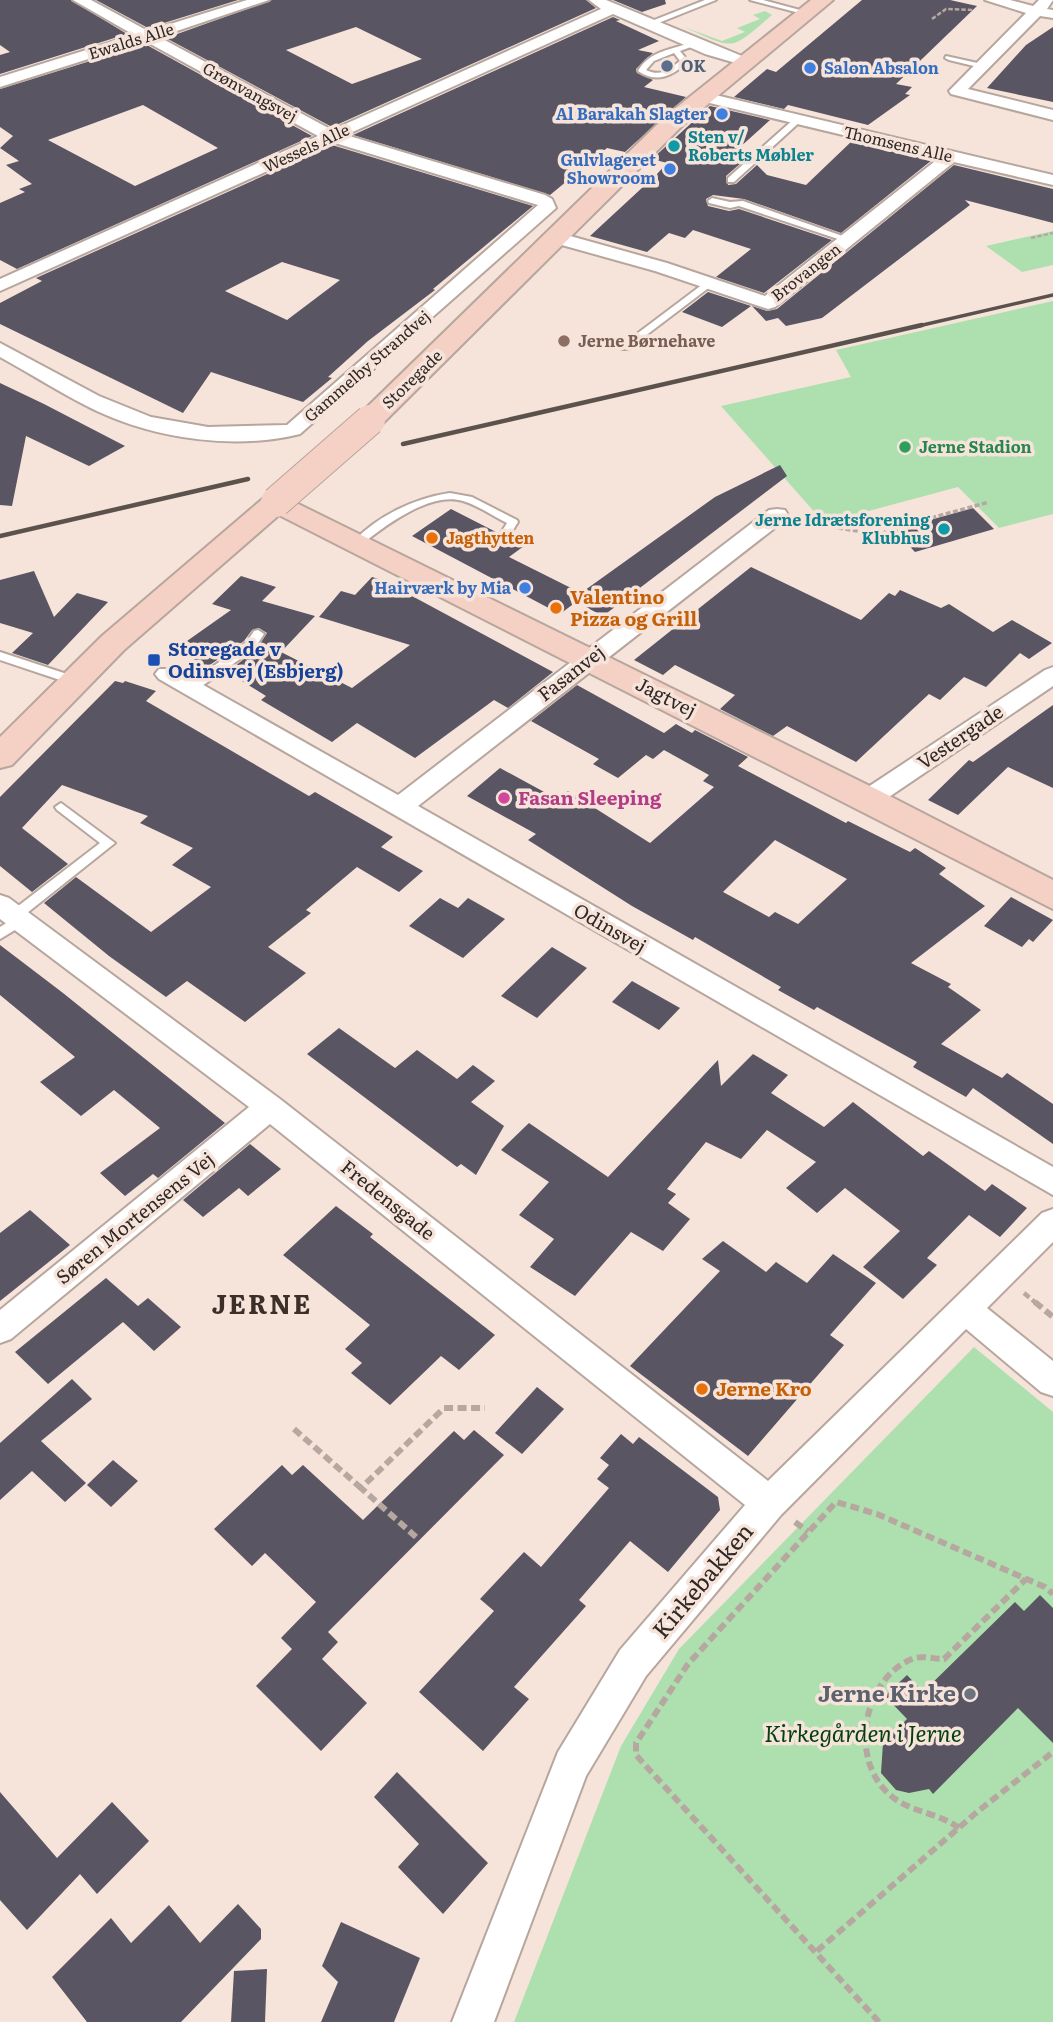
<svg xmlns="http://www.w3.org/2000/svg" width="1053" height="2022" font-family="Literata,serif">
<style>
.green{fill:#ade0ae}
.building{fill:#595563;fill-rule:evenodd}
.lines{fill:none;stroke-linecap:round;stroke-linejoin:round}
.lane-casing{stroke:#b7a69d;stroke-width:4}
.street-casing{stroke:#b7a69d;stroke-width:4}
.secondary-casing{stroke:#b7a69d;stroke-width:4}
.path-far3{stroke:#b6a8a1;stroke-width:2.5;stroke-dasharray:4.5 2;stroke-linecap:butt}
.path-far2{stroke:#b6a8a1;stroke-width:3.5;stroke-dasharray:5 2.5;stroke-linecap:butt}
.path-far1{stroke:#b6a8a1;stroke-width:4.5;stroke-dasharray:7 3.5;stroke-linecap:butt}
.path{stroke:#b6a8a1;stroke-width:6;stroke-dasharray:9 4.5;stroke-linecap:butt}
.lane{fill:#fff;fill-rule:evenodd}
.street{fill:#fff;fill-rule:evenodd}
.secondary{fill:#f5d0c4;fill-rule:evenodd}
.rail-far1{stroke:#5b524d;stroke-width:3.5}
.rail{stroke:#5b524d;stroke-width:4.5}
.secondary-bridge-casing{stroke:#b7a69d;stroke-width:32;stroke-linecap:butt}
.secondary-bridge{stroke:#f5d0c4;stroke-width:30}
.service-dot{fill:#5c6f8a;stroke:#f6e4db;stroke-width:2.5}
.shop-dot{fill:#3f7fe0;stroke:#f6e4db;stroke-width:2.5}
.culture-dot{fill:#0f9aa8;stroke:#f6e4db;stroke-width:2.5}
.education-dot{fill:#8d6e63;stroke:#f6e4db;stroke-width:2.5}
.leisure-dot{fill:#2e9e5b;stroke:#f6e4db;stroke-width:2.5}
.food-dot{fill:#e8710a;stroke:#f6e4db;stroke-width:2.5}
.transit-dot{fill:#1a4fb4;stroke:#f6e4db;stroke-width:2.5}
.hotel-dot{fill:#d1479c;stroke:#f6e4db;stroke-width:2.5}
.worship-dot{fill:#6b7280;stroke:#f6e4db;stroke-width:2.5}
.labels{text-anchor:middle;stroke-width:7;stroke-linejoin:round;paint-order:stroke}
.far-street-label{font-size:16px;fill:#2f2825;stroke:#f6e4db}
.far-service-label{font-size:16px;font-weight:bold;fill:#4e5e75;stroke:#f6e4db;text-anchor:start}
.far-shop-label{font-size:16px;font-weight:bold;fill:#366cbe;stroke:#f6e4db;text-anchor:end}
.far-culture-label{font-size:16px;font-weight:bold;fill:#0d838f;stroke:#f6e4db;text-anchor:start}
.far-education-label{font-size:16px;font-weight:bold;fill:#785e54;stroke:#f6e4db;text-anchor:start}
.far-leisure-label{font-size:16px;font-weight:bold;fill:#27864d;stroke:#f6e4db;text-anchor:start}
.far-food-label{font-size:16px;font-weight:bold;fill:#c56008;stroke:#f6e4db;text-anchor:start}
.food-label{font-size:19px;font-weight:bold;fill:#c56008;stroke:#f6e4db;text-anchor:start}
.transit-label{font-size:19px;font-weight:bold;fill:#164399;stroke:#f6e4db;text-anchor:start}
.street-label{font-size:19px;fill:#2f2825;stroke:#f6e4db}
.hotel-label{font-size:19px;font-weight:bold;fill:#b23c85;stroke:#f6e4db;text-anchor:start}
.near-street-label{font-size:23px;fill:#2f2825;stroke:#f6e4db}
.near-worship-label{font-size:23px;font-weight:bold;fill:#5b616d;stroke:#f6e4db;text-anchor:end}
.near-park-label{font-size:23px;font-style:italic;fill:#043f10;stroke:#f6e4db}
.district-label{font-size:26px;font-weight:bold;letter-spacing:2px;fill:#3c2f28;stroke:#f6e4db}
</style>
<rect width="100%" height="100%" fill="#f6e4db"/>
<g class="green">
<path d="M765,11L772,15C728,53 735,49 684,27L722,41L745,32L737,28L760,19L753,15Z"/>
<polygon points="1053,231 1053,265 1022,272 986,246"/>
<polygon points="1053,301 1053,514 999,528 958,487 824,523 721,406 851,377 836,350"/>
<polygon points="974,1347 1053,1412 1053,2022 514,2022 621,1746 679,1649"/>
</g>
<g class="building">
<polygon points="0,0 71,0 127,34 0,74 0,55 10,52 0,45"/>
<polygon points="96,0 238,0 148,28"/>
<path d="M272,0H586L596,8L332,127L166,38ZM356,27L422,59L352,84L286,50Z"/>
<polygon points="613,0 665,0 666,4 642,12"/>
<polygon points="862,0 950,0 977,6 896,84 912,87 905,94 910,95 868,125 788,105 784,109 734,97 767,69 776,72"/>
<polygon points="613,17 620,20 616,21 659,41 638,50 653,53 636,69 637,73 653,80 644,87 686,97 625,152 607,148 550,195 353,135"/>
<polygon points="1053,27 1053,102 987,88 1026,45"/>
<path d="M145,44L312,136L17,269L0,260V203L25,192L19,189L32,184L6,165L19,161L0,148L13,136L0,127V89ZM143,105L218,148L135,186L48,140Z"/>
<polygon points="710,106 770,120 739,148 748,157 726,176 728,185 736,184 757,165 767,175 806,185 853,140 932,160 841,233 744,199 713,195 706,199 708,206 729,211 739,209 832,240 764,293 716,277 751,249 693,230 685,238 669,233 647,252 590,236 657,174 667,163 652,159"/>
<path d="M332,145L533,206L433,289L435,290L368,341L328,377L332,378L303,402L211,372L183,413L0,324V303L42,281L36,278ZM282,262L340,280L287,320L225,291Z"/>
<polygon points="954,165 1053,189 1053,223 965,200 970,205 822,318 786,326 778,318 766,321 752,306 767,311 777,309"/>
<polygon points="708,292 751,306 722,327 682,312"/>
<polygon points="0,383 44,404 125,446 89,466 26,436 12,506 0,505"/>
<polygon points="780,465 787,476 603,616 576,602 560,614 412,536 451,509 498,533 493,542 500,546 506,546 510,539 524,546 509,557 581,593 715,497"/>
<polygon points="973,508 994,529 915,552 894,530"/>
<polygon points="751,567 861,620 889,593 895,596 900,590 941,608 949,604 993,632 1012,620 1052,643 1029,659 1020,653 986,687 964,677 940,700 929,694 856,762 787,726 773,736 720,709 735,695 675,665 663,675 634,660"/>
<polygon points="34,571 54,617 77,593 108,602 48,665 12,653 33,633 0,623 0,580"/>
<polygon points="241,576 276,587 262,601 315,616 281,652 352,688 410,645 319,617 341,591 355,595 372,577 402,586 399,589 553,672 508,708 494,700 415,758 357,723 332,742 261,700 266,696 227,672 256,650 267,633 259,628 252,630 244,641 207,667 181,652 192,644 187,641 231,610 212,604"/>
<polygon points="115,681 123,683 125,681 156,691 146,701 309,796 315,792 393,837 381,847 423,871 399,892 357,867 306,910 311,913 268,947 306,973 245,1022 187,981 166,997 109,956 44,903 76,877 151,932 211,887 172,865 193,848 140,823 148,816 62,785 22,828 68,864 32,892 0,866 0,797"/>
<path d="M577,685L664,733L676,724L692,733L695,730L748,757L738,766L846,823L848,821L910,852L915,848L946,868L939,874L985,906L911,963L951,984L948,987L981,1010L941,1044L1002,1078L1007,1073L1053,1104V1144L973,1088L966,1097L913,1067L917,1062L817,1007L814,1010L778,990L781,987L695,937L693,940L632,906L528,840L536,834L467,796L500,768L557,799L568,791L650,843L714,787L703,781L709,775L664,750L653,759L646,755L618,778L593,764L599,759L531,721ZM775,840L847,879L798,924L775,912L769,917L723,892Z"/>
<polygon points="1053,705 1053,788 1008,767 958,815 928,800 969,760 973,762"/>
<polygon points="1011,897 1053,920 1033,942 1029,939 1022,947 984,926"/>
<polygon points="440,898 458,908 468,898 505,919 463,958 409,926"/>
<polygon points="0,945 63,993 225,1123 158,1178 153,1174 125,1196 100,1173 160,1128 114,1090 81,1116 40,1082 75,1057 0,995"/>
<polygon points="552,947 587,968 537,1018 501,996"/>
<polygon points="632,981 680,1008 659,1030 612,1002"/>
<polygon points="339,1028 395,1068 417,1050 457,1079 473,1065 495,1081 471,1102 504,1126 476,1175 461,1164 457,1167 307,1054"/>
<polygon points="753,1054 788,1075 771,1093 824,1127 853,1102 923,1156 929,1151 985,1191 992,1184 1027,1208 1000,1237 969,1215 927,1258 937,1265 903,1299 863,1267 900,1231 845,1188 817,1213 786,1188 816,1162 767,1130 741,1159 706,1142 667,1189 676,1194 668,1203 690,1219 663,1251 631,1232 575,1296 530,1267 554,1239 519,1215 549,1182 501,1150 529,1123 608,1177 718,1060 721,1086"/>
<polygon points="250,1144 281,1169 248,1196 239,1188 203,1217 183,1200"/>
<polygon points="336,1206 373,1234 370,1237 495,1335 459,1370 441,1356 390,1405 351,1373 362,1363 345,1349 370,1325 283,1255"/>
<polygon points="30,1210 70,1245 0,1301 0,1233"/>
<polygon points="723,1241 766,1272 776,1262 807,1283 833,1254 876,1283 830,1335 844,1345 748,1456 630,1366 720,1271 702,1259"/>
<polygon points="106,1278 138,1306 148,1298 181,1327 154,1351 123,1322 48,1384 15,1352"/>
<polygon points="72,1379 92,1399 41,1441 86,1483 65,1502 32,1471 0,1500 0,1443"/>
<polygon points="537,1387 564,1409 522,1454 495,1433"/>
<polygon points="474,1430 504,1455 328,1632 338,1642 322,1659 367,1703 321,1751 256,1686 292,1649 281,1638 316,1602 265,1553 252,1566 214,1529 282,1465 292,1475 303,1465 363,1520 454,1431 464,1440"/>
<polygon points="621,1434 633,1444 639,1437 718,1497 720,1510 668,1572 630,1541 579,1600 586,1606 514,1687 529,1699 483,1751 419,1692 494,1611 480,1599 524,1552 541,1567 609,1488 597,1479 609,1465 600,1458"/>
<polygon points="113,1460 138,1481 111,1507 87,1485"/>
<polygon points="1040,1595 1053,1608 1053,1743 1018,1708 933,1794 929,1789 909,1793 896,1790 881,1773 883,1743 907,1719 885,1696 907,1675 923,1692 1015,1602 1024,1611"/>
<polygon points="397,1772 488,1863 443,1914 398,1867 419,1844 374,1797"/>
<polygon points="0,1792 57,1858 112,1802 149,1841 97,1894 80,1874 27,1930 0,1900"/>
<polygon points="238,1904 261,1929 261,1939 181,2022 87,2022 52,1977 111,1918 131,1943 169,1905 200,1943"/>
<polygon points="341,1922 420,1958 394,2022 321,2022 338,1982 322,1966"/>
<polygon points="267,1969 265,2022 231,2022 234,1971"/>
</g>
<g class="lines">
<g class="lane-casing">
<g id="lane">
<polygon points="705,0 716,0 651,26 644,24"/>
<polygon points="750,0 763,0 811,13 807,15"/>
<path d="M692,42L699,44L680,51L688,61C673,76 657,84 638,71C650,50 672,50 692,42ZM674,53L680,61C669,70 661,77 646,70L654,61Z"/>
<polygon points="946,56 982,64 986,66 982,68 949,60 945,58"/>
<polygon points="795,118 802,120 734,182 728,182 728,178"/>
<polygon points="712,198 730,202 743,201 851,239 844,241 739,206 730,208 709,203 708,201"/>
<polygon points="707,281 715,283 628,349 622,349 622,345"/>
<path d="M450,493L472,497L517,520L518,522L505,543L501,544L496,541L507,523C493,516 479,506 463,501C431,491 386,525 362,544H354L353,542C377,516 415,498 450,493Z"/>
<polygon points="258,630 264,634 254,649 195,691 187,691 187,685 246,643 254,631"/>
<polygon points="0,652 79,678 81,681 75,685 0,660"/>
<polygon points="61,803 115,843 22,917 27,921 25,924 0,939 0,927 11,920 7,916 9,913 100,843 57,810 55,807"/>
</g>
</g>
<g class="street-casing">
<g id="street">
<path d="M73,0H91L148,31L247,0H269L159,37L332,130L601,9L589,0H606L754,61L746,66L705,54L613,14L346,135L545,195L552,199L556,208L300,434C236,450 158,439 99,412C65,396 33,375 0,357V343L99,396L151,417L208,427L287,425L538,205L332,142L0,291V279L318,136L145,41L0,87V77L134,35Z"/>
<polygon points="985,0 1010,0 1033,6 1039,0 1053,0 1047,9 1053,10 1053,18 1040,16 968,89 1053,110 1053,120 951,94 949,91 1026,13"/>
<polygon points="703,92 1053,175 1053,185 954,162 775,307 768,309 655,271 551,242 548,238 551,234 563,234 667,263 765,296 939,158 697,100 697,94"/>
<polygon points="777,509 785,510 788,515 785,520 418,806 1053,1167 1053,1195 159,679 155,674 159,669 175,669 398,795 769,510"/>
<polygon points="1053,667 1053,686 877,805 868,808 859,805 855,799 859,793 1045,670"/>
<polygon points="0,895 9,898 280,1099 768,1481 1042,1213 1053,1209 1053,1242 987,1308 1053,1361 1053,1396 1041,1392 966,1329 781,1515 646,1676 586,1776 494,2022 452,2022 558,1752 620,1650 745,1505 270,1124 11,1339 0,1343 0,1310 249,1107 0,919"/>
</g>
</g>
<g class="secondary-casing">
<g id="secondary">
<polygon points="811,0 833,0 683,125 380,426 360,426 356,420 360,414 667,115"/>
<polygon points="276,493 880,791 1053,880 1053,909 279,515 124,650 12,765 0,768 0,737 102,636 266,496"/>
</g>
</g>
<g class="path-far3">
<polyline points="932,19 946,9 974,10"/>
<polyline points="1031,238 1053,233"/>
</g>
<polyline class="path-far2" points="801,522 882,535 887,530 989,502"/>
<polyline class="path-far1" points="1024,1293 1037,1304"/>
<g class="path">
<polyline points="1035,1302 1053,1317"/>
<polyline points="294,1429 361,1488"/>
<polyline points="795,1522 808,1532"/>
<polyline points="416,1537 361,1488 444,1408 485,1408"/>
<path d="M959,1828C934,1810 905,1813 884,1789C850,1752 865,1678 912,1659C921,1655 934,1659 944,1659L1026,1579"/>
<polyline points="817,1951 977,1812 1053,1752"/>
<polyline points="879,2022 636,1755 636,1743 688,1664 836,1502 877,1514 1045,1587 1053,1594"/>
</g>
<use href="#lane" class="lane"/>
<use href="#street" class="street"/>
<use href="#secondary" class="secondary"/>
<polyline class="rail-far1" points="914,327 1053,295"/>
<g class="rail">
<polyline points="403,444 922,325"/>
<polyline points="0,536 248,479"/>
</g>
<g class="secondary-bridge-casing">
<polyline id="secondary-bridge" points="276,502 370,420"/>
</g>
<use href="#secondary-bridge" class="secondary-bridge"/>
</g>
<circle class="service-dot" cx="667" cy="66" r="7"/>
<g class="shop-dot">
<circle cx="810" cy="68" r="7"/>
<circle cx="722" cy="114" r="7"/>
<circle cx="670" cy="169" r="7"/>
<circle cx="525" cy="588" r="7"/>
</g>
<g class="culture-dot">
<circle cx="674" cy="146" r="7"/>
<circle cx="944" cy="529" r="7"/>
</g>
<circle class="education-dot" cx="564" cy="341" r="7"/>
<circle class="leisure-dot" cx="905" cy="447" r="7"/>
<g class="food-dot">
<circle cx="432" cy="538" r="7"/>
<circle cx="556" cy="608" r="7"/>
<circle cx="702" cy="1389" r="7"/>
</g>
<rect class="transit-dot" x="147" y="653" width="14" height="14" rx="3.5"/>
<circle class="hotel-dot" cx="504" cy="798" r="7"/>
<circle class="worship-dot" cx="970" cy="1694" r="7"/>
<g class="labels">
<g class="far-street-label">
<text transform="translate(131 41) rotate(-17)" y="6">Ewalds Alle</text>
<text transform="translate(250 92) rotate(29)" y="6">Grønvangsvej</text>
<text transform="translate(898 144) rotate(13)" y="6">Thomsens Alle</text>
<text transform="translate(306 148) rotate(-25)" y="6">Wessels Alle</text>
<text transform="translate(806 272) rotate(-38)" y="6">Brovangen</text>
<text transform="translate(367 366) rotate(-41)" y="6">Gammelby Strandvej</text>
<text transform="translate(412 379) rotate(-44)" y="6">Storegade</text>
</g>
<g class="far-service-label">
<text x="681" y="72">OK</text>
</g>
<g class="far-shop-label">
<text x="824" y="74" text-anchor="start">Salon Absalon</text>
<text x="708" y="120">Al Barakah Slagter</text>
<text x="656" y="166">Gulvlageret<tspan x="656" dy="18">Showroom</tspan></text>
<text x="511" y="594">Hairværk by Mia</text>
</g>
<g class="far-culture-label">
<text x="688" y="143">Sten v/<tspan x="688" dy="18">Roberts Møbler</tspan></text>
<text x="930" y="526" text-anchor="end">Jerne Idrætsforening<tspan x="930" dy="18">Klubhus</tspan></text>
</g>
<g class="far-education-label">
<text x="578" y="347">Jerne Børnehave</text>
</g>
<g class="far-leisure-label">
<text x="919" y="453">Jerne Stadion</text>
</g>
<g class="far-food-label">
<text x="446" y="544">Jagthytten</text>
</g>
<g class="food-label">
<text x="570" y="604">Valentino<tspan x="570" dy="22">Pizza og Grill</tspan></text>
<text x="716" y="1396">Jerne Kro</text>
</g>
<g class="transit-label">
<text x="168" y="656">Storegade v<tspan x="168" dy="22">Odinsvej (Esbjerg)</tspan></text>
</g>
<g class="street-label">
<text transform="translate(571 673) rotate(-38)" y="7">Fasanvej</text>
<text transform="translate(666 697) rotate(27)" y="7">Jagtvej</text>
<text transform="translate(960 737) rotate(-34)" y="7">Vestergade</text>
<text transform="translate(610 928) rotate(30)" y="7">Odinsvej</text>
<text transform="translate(388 1200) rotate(39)" y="7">Fredensgade</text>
<text transform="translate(135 1218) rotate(-39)" y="7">Søren Mortensens Vej</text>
</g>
<g class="hotel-label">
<text x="518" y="805">Fasan Sleeping</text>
</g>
<g class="near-street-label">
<text transform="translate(703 1581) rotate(-50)" y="8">Kirkebakken</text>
</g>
<g class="near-worship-label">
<text x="956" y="1702">Jerne Kirke</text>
</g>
<g class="near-park-label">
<text x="863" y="1742">Kirkegården i Jerne</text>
</g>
<g class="district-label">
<text x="262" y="1314">JERNE</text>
</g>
</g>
</svg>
